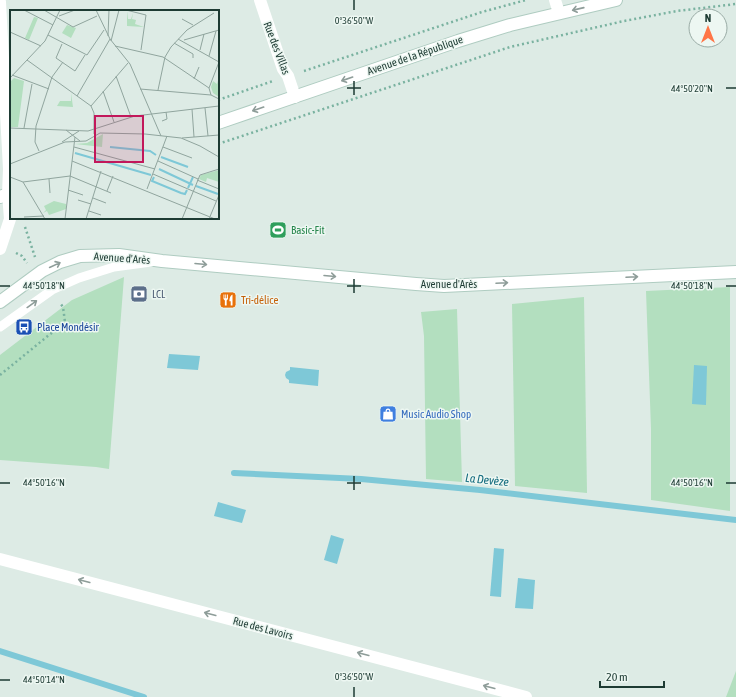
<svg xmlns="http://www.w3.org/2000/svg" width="736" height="697" font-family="'Asap Condensed',sans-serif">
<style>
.green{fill:#b3dfbf}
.water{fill:#7ec8d7}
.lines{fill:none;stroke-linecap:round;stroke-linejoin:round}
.stream{stroke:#7ec8d7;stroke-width:6}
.secondary-casing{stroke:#afccc1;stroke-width:14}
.path{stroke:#7ab2a0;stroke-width:2.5;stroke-dasharray:2 3;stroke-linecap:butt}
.service{stroke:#fff;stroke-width:9}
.minor{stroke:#fff;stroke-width:12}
.secondary{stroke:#fff;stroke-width:12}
.oneway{stroke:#8e9d99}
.ticks{fill:none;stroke:#1d3b33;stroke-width:1.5}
.labels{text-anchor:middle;stroke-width:3;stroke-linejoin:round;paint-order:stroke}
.street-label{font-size:11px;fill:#1d3b33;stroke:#edf7f2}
.leisure-label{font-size:11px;fill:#27864d;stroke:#edf7f2;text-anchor:start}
.service-label{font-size:11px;fill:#4e5e75;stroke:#edf7f2;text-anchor:start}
.food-label{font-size:11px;fill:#c56008;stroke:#edf7f2;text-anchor:start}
.transit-label{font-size:11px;fill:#164399;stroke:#edf7f2;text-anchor:start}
.shop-label{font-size:11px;fill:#366cbe;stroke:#edf7f2;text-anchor:start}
.water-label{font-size:12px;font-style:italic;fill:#126a7d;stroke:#edf7f2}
.inset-river{fill:none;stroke:#7ec8d7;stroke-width:2}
.inset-road{fill:none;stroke:#90a59e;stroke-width:1}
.view{fill:#c2185b;fill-opacity:0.15;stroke:#c2185b;stroke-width:2}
.inset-edge{fill:none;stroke:#1d3b33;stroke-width:2}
.ticks-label{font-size:10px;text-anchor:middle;fill:#1d3b33;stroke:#edf7f2;stroke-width:3;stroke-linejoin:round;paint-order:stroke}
</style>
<rect width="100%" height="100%" fill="#ddebe5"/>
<g class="green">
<polygon points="124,277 109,469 96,467 0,460 0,355 72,300"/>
<polygon points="730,287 730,511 651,500 651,429 646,291"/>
<polygon points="584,297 587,493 515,486 512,304"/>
<polygon points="457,309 462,482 426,479 424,336 421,312"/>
<polygon points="736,671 736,697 726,697"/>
</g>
<g class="water">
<polygon points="169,354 200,356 198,370 167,368"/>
<polygon points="694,365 707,366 706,405 692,404"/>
<polygon points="290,367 319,370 318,386 289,383 289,380 286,378 285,375 286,372 290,370"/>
<polygon points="218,502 246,510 242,523 214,516"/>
<polygon points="331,535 344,539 337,564 324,560"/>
<polygon points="494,548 504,549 501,597 490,596"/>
<polygon points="518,578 535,580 533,609 515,608"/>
</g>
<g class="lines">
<g class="stream">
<polyline points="234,473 361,479 480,490 736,520"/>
<polyline points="0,651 144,697"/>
</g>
<g class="secondary-casing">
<g id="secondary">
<polyline points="218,123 458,41 510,25 616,0"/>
<polyline points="0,197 11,193"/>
<polyline points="0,302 42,271 60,262 80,256 119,255 162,261 416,284 444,286 736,272"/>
</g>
</g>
<g class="path">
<polyline points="304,71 482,12 526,0"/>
<polyline points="218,100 273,81"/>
<polyline points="218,144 510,47 624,21 677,11 736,4"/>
<polyline points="25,227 35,257"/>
<polyline points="16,253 22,256 27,263"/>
<polyline points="0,375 65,322 63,307 60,303"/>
</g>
<polyline class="service" points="0,327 52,290 79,278 114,267 151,262"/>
<g class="minor">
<polyline points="260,0 283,69 288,76 295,97"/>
<polyline points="555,0 559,13"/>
<polyline points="0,2 9,169 8,194 10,219 0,249"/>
<polyline points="0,559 526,697"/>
</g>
<use href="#secondary" class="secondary"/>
</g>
<defs><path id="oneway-shaft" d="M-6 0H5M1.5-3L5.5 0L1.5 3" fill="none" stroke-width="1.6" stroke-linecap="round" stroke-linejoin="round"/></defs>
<g class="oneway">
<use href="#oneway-shaft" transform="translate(578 9) rotate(167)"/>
<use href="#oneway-shaft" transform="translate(347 79) rotate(161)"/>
<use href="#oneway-shaft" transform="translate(258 109) rotate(161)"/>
<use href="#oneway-shaft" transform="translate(201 264) rotate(5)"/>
<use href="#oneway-shaft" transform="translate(55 265) rotate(-25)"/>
<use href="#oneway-shaft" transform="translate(330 276) rotate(5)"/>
<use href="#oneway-shaft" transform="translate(632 277) rotate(-3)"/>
<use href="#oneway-shaft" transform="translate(502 283) rotate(-3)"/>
<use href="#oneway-shaft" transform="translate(32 304) rotate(-36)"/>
<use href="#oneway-shaft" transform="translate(84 581) rotate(-165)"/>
<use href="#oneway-shaft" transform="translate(210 614) rotate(-165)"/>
<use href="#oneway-shaft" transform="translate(363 654) rotate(-165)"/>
<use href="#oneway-shaft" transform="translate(489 687) rotate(-165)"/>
</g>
<path class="ticks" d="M354,0V10M354,81V95M347,88H361M726,88H736M354,279V293M0,286H10M347,286H361M726,286H736M354,476V490M0,483H10M347,483H361M726,483H736M0,680H10M354,687V697"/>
<defs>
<g id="stadium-square" transform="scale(0.9)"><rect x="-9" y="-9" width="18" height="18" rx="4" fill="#2e9e5b" stroke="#edf7f2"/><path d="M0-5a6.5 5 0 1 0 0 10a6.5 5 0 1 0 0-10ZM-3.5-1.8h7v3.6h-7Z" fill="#fff"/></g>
<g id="bank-square" transform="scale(0.9)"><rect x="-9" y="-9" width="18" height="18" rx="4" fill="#5c6f8a" stroke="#edf7f2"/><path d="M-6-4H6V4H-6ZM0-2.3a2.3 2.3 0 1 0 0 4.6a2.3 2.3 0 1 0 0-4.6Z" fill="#fff"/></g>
<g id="restaurant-square" transform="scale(0.9)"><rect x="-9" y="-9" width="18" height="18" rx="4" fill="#e8710a" stroke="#edf7f2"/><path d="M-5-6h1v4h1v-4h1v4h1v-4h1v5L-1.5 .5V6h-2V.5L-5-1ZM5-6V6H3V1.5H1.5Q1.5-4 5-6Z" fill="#fff"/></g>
<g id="bus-square" transform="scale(0.9)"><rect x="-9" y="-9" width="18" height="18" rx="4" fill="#1a4fb4" stroke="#edf7f2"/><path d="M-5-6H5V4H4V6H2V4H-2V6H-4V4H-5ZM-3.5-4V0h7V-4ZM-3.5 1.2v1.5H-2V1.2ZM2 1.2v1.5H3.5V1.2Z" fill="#fff"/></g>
<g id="shop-square" transform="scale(0.9)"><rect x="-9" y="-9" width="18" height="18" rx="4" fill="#3f7fe0" stroke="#edf7f2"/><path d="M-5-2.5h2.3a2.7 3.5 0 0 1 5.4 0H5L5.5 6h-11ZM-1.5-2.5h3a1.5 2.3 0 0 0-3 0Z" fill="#fff"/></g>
</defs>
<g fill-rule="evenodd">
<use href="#stadium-square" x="278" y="230"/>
<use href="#bank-square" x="139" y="294"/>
<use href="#restaurant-square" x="228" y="300"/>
<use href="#bus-square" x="24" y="327"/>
<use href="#shop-square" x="388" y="414"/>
</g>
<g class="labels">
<g class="street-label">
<text transform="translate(277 48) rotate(69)" y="4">Rue des Villas</text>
<text transform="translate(415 55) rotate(-19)" y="4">Avenue de la République</text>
<text transform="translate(122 258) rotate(4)" y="4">Avenue d'Arès</text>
<text x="449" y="288">Avenue d'Arès</text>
<text transform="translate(263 628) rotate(15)" y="4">Rue des Lavoirs</text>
</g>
<g class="leisure-label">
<text x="291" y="234">Basic-Fit</text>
</g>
<g class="service-label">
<text x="152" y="298">LCL</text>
</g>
<g class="food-label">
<text x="241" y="304">Tri-délice</text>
</g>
<g class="transit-label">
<text x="37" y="331">Place Mondésir</text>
</g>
<g class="shop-label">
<text x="401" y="418">Music Audio Shop</text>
</g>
<g class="water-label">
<text transform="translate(487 480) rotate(6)" y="4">La Devèze</text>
</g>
</g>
<g transform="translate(10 10)">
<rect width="209" height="209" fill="#ddebe5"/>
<path d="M117,1L118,9H121L123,3L122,9L126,10L125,14L134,17L117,16ZM24,7L28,8L19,30L15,28ZM57,15L66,18L61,28L52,23ZM209,67V87L203,83L201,77L203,71L207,74ZM4,68L14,71L8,117H0V72ZM61,83L63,97L47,96L50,91H61ZM93,124L92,137L65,134L77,133ZM209,160V172L197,168L196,172L189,169L191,165ZM44,191L56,194V199L39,205L37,201L33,203L36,200L34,196Z" fill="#b3dfbf"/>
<path class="inset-river" d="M100,137L140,141L146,145M65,143L141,165M151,147L178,157M149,159L183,175M144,167L142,171L171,183L175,184L177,180M186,176L208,184M178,178L183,167"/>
<path class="inset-road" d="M14,0L43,15M34,0L63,17L87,6M86,0L100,29L120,54L151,126M116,0L136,5L131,40M49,6L65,0M172,9L183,15M0,22L31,36M38,25L77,45L94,20M98,26L99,0M168,29L209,52M174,30L209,20M101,31L109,0M164,33L183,44V48M52,34L46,48L65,61L75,45M105,36L153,47L199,78M190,40L194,24M199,46L206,21M17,50L81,96L84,103V124M209,52L199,78L201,85L209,89M2,65L39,79M106,66L121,107M0,68L35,31L50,0M184,69L189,57M130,79L201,85M148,80L155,47L161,37L177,20L204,3M93,81L104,112M67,86L100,29M81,96L118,53M195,98L198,126M182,99L184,127M152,111L157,109L156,102M0,118L78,121L125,106L209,96M14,118L22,74M56,120L70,131M172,128L209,125M52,132L69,121M64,137L145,159M153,137L182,148M29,141L25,132L26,116L42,67L53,52M62,151L205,209M148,151L188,169M0,154L55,132L76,131L90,123L135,124L171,128L190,136L209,147M143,164L206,191M0,167L13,172L60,166L101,183M39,169L40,183M187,170L209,179M13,172L35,209M137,179L157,126M58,180L73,185M97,181L103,166M83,188L96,193M68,190L81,194M79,201L91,205M14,207L34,206M55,209L65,127M76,209L91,161M172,209L190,165L209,159M199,209L209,185"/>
<path class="view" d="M85,106H133V152H85Z"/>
<rect width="209" height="209" class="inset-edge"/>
</g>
<g class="ticks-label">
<text x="354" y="24">0°36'50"W</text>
<text x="692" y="92">44°50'20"N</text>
<text x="44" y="289">44°50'18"N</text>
<text x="692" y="289">44°50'18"N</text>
<text x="44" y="486">44°50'16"N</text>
<text x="692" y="486">44°50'16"N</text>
<text x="354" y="680">0°36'50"W</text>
<text x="44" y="683">44°50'14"N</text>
</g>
<g transform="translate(708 28)"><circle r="19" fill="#edf7f2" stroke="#9aaca6"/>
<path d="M0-3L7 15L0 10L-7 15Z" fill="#ff7546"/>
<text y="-6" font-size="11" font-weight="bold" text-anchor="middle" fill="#1d3b33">N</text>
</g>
<path d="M600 681v6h64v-6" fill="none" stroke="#1d3b33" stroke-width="2"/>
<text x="606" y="681" font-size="12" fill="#1d3b33" stroke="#edf7f2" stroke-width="3" paint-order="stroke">20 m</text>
</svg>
